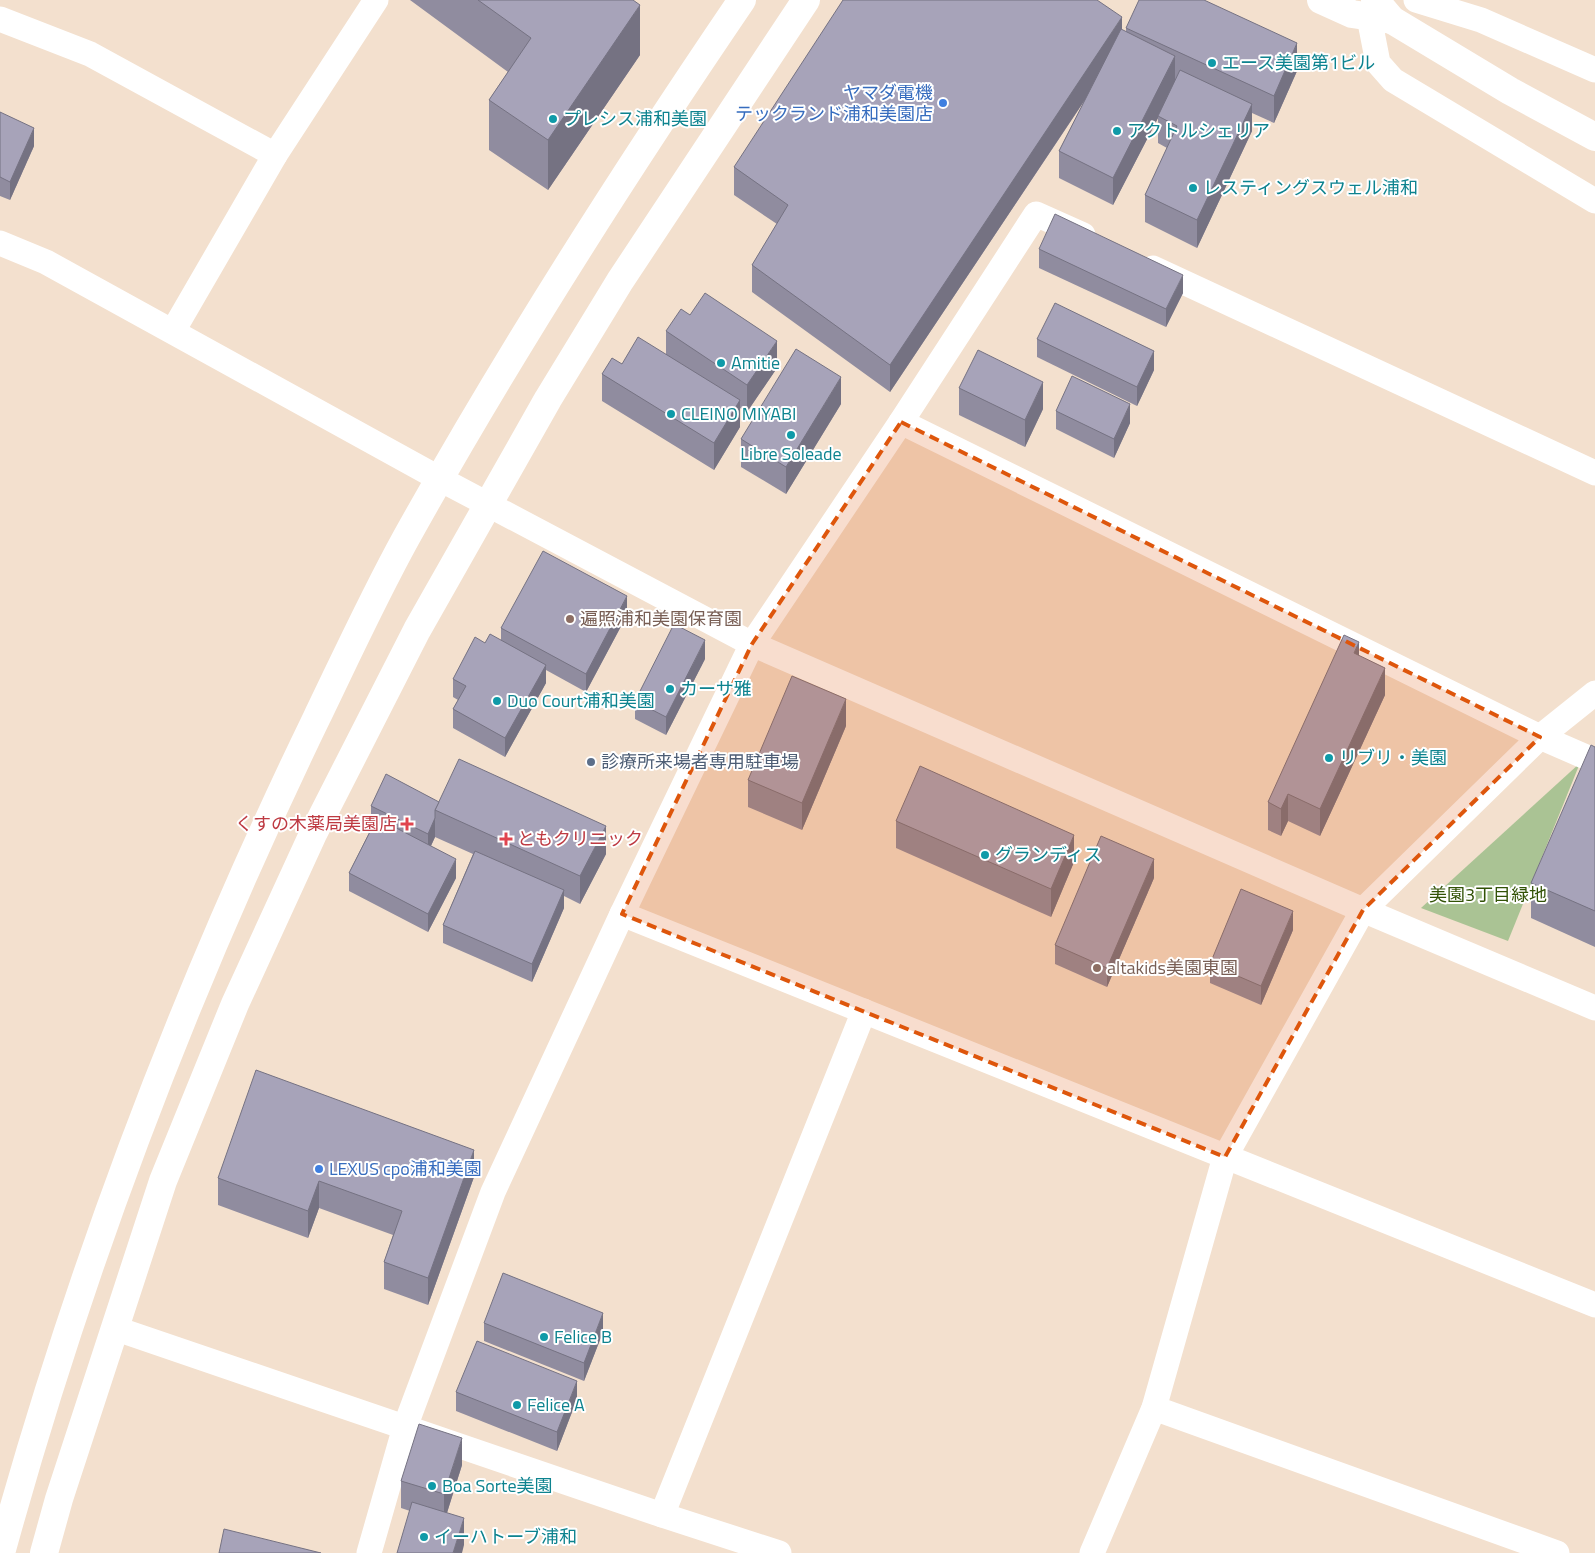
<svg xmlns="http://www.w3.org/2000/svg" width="1595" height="1553" font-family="'Titillium Web','Noto Sans JP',sans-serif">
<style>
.green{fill:#aac394}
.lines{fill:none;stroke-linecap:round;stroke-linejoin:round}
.street{stroke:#fff;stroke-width:25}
.secondary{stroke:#fff;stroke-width:28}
.wall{fill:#908c9f}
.shaded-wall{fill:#757282}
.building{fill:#a7a3b9;stroke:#757282}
.marked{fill:#de560c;fill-opacity:0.2;stroke:#de560c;stroke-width:4;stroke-dasharray:10 6;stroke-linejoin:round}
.culture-dot{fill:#0f9aa8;stroke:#fff;stroke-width:2}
.shop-dot{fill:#3f7fe0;stroke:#fff;stroke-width:2}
.education-dot{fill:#8d6e63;stroke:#fff;stroke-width:2}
.service-dot{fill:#5c6f8a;stroke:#fff;stroke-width:2}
.health-dot{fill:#e0444e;stroke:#fff;stroke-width:2}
.labels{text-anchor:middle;stroke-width:4;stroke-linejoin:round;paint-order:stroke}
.culture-label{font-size:18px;fill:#0d838f;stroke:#fff;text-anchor:start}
.shop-label{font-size:18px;fill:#366cbe;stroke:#fff;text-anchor:end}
.education-label{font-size:18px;fill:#785e54;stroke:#fff;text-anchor:start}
.service-label{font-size:18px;fill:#4e5e75;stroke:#fff;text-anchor:start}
.health-label{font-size:18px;fill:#be3a42;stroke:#fff;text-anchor:end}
.park-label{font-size:18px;fill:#325206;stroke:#fff}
</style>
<rect width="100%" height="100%" fill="#f3e0ce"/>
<polygon class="green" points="1580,763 1508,941 1421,908"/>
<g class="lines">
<g class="street">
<polyline points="1416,0 1481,20 1595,70"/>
<polyline points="1369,17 1378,63 1393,80 1595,201"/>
<polyline points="0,19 90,54 275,155"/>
<polyline points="0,243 46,262 440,479 752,644 1363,910 1595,1008"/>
<polyline points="1153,268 1595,473"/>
<polyline points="173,331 275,155 376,0"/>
<polyline points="901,422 1540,737 1363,910 1225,1157 1154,1408 1092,1553"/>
<polyline points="1595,693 1540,737 1595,761"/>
<polyline points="622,914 1595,1305"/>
<polyline points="114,1328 662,1515 779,1553"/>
<polyline points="1154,1408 1557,1553"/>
<polyline points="662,1515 864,1011"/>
<polyline points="369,1553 405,1427 493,1192 622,914 752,644 901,422 1036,214 1083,235"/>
</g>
<g class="secondary">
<polyline points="1321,0 1352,14 1392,20"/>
<polyline points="1375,0 1392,20 1510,91 1595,137"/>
<path d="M1,1553C80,1266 187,985 317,717C346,657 374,596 406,538C509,353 623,175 742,0"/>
<polyline points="44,1553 59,1499 163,1181 235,1004 313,834 417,630 548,399 620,281 806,0"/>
</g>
</g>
<g class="wall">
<polygon points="410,0 633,0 640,55 548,190 489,150 489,100 508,72"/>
<polygon points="1126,28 1297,71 1274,123 1252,113 1252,131 1197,248 1145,222 1145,195 1167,148 1158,143 1158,118 1113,205 1059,178 1059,151 1085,100 890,392 752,292 752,265 777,224 734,195 734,167 1122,30 1126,32"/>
<polygon points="0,112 34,146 10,200 0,196"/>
<polygon points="1039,249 1183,293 1166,327 1039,268"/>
<polygon points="666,331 777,368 747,412 740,408 740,427 714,470 602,401 602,374 622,364 666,354"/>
<polygon points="1037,339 1154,370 1137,406 1037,357"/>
<polygon points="959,388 1043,409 1025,447 959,415"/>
<polygon points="841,404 786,494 741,467 741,439"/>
<polygon points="1056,411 1130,423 1114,458 1056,429"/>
<polygon points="627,615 586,692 546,670 546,683 505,757 453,728 453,709 458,700 453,697 453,679 485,643 501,640 501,628"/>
<polygon points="1359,656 1385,695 1320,836 1288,821 1281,836 1268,830 1268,802"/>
<polygon points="705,659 666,735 635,719 635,701"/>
<polygon points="846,726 802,830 748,807 748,780"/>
<polygon points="1595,747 1595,947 1531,918 1531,883"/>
<polygon points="439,802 606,854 580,904 564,896 564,908 532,982 443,943 443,925 473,854 435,837 431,846 456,878 428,932 349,891 349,873 373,825 371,824 371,806"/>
<polygon points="896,821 1074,862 1051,917 896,848"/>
<polygon points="1154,878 1107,987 1055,964 1055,945"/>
<polygon points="1293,930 1261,1005 1210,983 1210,964"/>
<polygon points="474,1177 428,1305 384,1289 384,1262 393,1235 319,1208 308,1238 218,1205 218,1178"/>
<polygon points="484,1323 603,1332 584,1381 484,1341"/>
<polygon points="456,1392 577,1399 557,1451 456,1411"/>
<polygon points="462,1465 447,1513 464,1545 410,1511 401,1508 401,1481"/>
</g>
<g class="shaded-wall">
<polygon points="640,5 640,55 548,190 548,140"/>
<polygon points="1122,17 1122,44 890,392 890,365"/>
<polygon points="1297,43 1297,71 1274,123 1274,96"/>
<polygon points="1175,56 1175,84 1158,116 1158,118 1113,205 1113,178"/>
<polygon points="1252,104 1252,131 1197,248 1197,220"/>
<polygon points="34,128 34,146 10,200 10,182"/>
<polygon points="1183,275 1183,293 1166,327 1166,309"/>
<polygon points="777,341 777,368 747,412 747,385"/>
<polygon points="1154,351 1154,370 1137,406 1137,387"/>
<polygon points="841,377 841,404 786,494 786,467"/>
<polygon points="1043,382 1043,409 1025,447 1025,420"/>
<polygon points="740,400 740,427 714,470 714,443"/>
<polygon points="1130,404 1130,423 1114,458 1114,439"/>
<polygon points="627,596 627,615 586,692 586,674"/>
<polygon points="705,640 705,659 666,735 666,717"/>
<polygon points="1359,642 1359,669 1354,653"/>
<polygon points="546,665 546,683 505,757 505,738"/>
<polygon points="1385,668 1385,695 1320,836 1320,809"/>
<polygon points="846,699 846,726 802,830 802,803"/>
<polygon points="1288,794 1288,821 1281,836 1281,809"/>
<polygon points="435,818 435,837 428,852 428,834"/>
<polygon points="606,826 606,854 580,904 580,876"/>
<polygon points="1074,835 1074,862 1051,917 1051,889"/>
<polygon points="456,859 456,878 428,932 428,914"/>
<polygon points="1154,859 1154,878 1107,987 1107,968"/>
<polygon points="564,890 564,908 532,982 532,964"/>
<polygon points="1293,911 1293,930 1261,1005 1261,986"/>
<polygon points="474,1150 474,1177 428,1305 428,1278"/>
<polygon points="319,1181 319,1208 308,1238 308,1211"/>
<polygon points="603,1313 603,1332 584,1381 584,1363"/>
<polygon points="577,1381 577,1399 557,1451 557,1432"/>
<polygon points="462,1438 462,1465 444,1522 444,1494"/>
<polygon points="464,1518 464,1545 462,1553 453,1553"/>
</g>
<g class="building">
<polygon points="478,0 633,0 640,5 548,140 489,100 531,38"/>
<polygon points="843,0 1097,0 1122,17 890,365 752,265 788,205 734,167"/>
<polygon points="1139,0 1204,0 1297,43 1274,96 1126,28"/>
<polygon points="1121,29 1175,56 1113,178 1059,151"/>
<polygon points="1180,70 1252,104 1197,220 1145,195 1177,126 1158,116"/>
<polygon points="0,112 34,128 10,182 0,177"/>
<polygon points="1055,214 1183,275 1166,309 1039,249"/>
<polygon points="705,293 777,341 747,385 666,331 681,309 690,315"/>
<polygon points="1055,303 1154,351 1137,387 1037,339"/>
<polygon points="638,337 740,400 714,443 602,374 612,358 622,364"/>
<polygon points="796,349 841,377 786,467 741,439"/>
<polygon points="978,350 1043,382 1025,420 959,388"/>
<polygon points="1072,376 1130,404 1114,439 1056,411"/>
<polygon points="543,551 627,596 586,674 501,628"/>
<polygon points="674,624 705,640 666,717 635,701"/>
<polygon points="490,634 546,665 505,738 453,709 466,686 453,679 475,637 485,643"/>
<polygon points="1344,635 1359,642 1354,653 1385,668 1320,809 1288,794 1281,809 1268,802"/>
<polygon points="792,676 846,699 802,803 748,780"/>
<polygon points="1591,745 1595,747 1595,911 1531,883"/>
<polygon points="459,759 606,826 580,876 435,810"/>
<polygon points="920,766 1074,835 1051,889 896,821"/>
<polygon points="386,774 439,802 435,810 435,818 428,834 371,806"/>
<polygon points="377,818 456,859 428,914 349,873"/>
<polygon points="1101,836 1154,859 1107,968 1055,945"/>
<polygon points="475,851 564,890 532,964 443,925"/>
<polygon points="1241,889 1293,911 1261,986 1210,964"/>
<polygon points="256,1070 474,1150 428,1278 384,1262 402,1211 319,1181 308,1211 218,1178"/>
<polygon points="503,1273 603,1313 584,1363 484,1323"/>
<polygon points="477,1341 577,1381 557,1432 456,1392"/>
<polygon points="419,1424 462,1438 444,1494 401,1481"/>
<polygon points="412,1502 464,1518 453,1553 397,1553"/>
<polygon points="224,1529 321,1553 219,1553"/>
</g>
<path class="marked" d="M901,422L1540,737L1363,910L1225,1157L622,914L752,644Z"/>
<g class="culture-dot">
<circle cx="1212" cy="63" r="5"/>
<circle cx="553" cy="119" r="5"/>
<circle cx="1117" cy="131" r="5"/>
<circle cx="1193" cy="188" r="5"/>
<circle cx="721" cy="363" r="5"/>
<circle cx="671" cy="414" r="5"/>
<circle cx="791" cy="435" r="5"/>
<circle cx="670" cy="689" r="5"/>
<circle cx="497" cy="701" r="5"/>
<circle cx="1329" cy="758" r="5"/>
<circle cx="985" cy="855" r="5"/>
<circle cx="544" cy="1337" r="5"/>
<circle cx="517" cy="1405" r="5"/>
<circle cx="432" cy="1486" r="5"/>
<circle cx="424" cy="1537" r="5"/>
</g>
<g class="shop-dot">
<circle cx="943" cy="103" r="5"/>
<circle cx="319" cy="1169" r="5"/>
</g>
<g class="education-dot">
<circle cx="570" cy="619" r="5"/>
<circle cx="1097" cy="968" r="5"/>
</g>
<circle class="service-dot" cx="591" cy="762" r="5"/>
<g class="health-dot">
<path d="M404.5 816.5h5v5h5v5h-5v5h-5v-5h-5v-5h5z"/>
<path d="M503.5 831.5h5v5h5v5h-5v5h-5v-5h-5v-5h5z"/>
</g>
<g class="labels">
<g class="culture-label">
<text x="1222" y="69">エース美園第1ビル</text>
<text x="563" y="125">プレシス浦和美園</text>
<text x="1127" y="137">アクトルシェリア</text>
<text x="1203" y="194">レスティングスウェル浦和</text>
<text x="731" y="369">Amitie</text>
<text x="681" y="420">CLEINO MIYABI</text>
<text x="791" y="460" text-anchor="middle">Libre Soleade</text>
<text x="680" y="695">カーサ雅</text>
<text x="507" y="707">Duo Court浦和美園</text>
<text x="1339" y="764">リブリ・美園</text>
<text x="995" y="861">グランディス</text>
<text x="554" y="1343">Felice B</text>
<text x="527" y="1411">Felice A</text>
<text x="442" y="1492">Boa Sorte美園</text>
<text x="434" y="1543">イーハトーブ浦和</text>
</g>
<g class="shop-label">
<text x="933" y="99">ヤマダ電機<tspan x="933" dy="21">テックランド浦和美園店</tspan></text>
<text x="329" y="1175" text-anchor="start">LEXUS cpo浦和美園</text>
</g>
<g class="education-label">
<text x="580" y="625">遍照浦和美園保育園</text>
<text x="1107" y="974">altakids美園東園</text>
</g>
<g class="service-label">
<text x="601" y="768">診療所来場者専用駐車場</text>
</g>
<g class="health-label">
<text x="397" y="830">くすの木薬局美園店</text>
<text x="517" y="845" text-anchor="start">ともクリニック</text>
</g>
<g class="park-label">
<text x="1488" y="901">美園3丁目緑地</text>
</g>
</g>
</svg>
